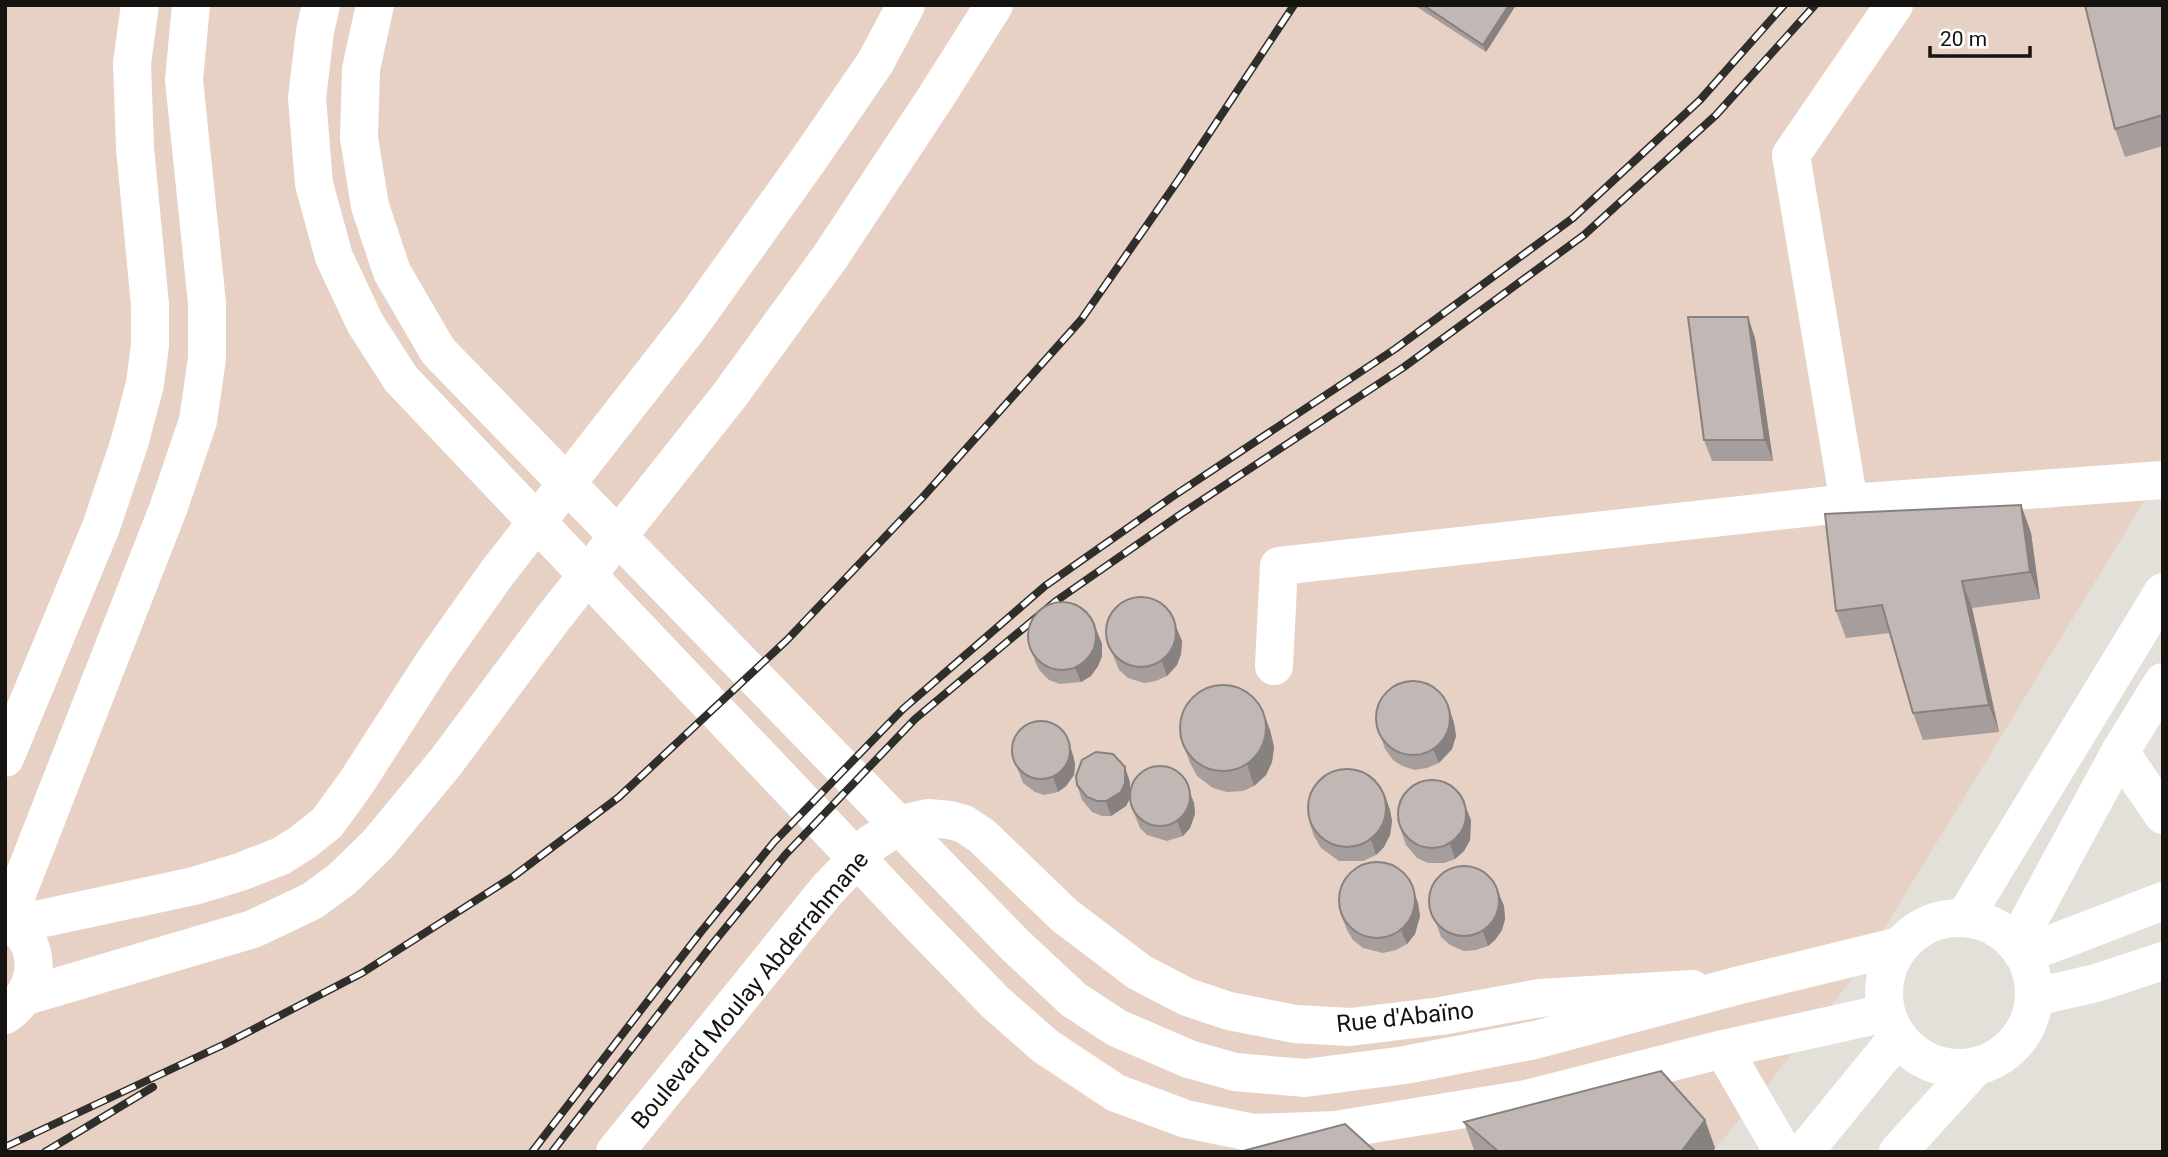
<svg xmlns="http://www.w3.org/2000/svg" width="2168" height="1157" font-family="Roboto,sans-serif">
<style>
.industrial{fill:#e7d1c4}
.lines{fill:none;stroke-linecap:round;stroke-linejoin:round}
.minor{stroke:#fff;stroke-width:38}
.major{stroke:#fff;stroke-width:38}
.rail-casing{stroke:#2f2e2a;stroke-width:8}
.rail{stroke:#fff;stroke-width:5;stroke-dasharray:16;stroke-linecap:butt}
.wall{fill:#a69e9c}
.shaded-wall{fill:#87817f}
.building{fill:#c1b8b5;stroke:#87817f;stroke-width:2}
.labels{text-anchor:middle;stroke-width:5;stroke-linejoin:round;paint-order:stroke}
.street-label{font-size:24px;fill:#151411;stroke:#fff}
</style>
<rect width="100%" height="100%" fill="#e2e0d8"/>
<polygon class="industrial" points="5,5 2163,5 2163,470 1858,972 1713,1152 5,1152"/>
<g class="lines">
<g class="minor">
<polyline points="1849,503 1791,155 1894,5"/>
<polyline points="1274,666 1279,566 1849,503 2163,480"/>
<polyline points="5,758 101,527 129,444 145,384 150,345 150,305 135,148 132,63 140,5"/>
<path d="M5,921C46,941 40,992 5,1015"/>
<polyline points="6,922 168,509 198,421 207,358 207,303 184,80 191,5"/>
<polyline points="12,925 194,886 240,872 281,856 303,842 327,823 356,783 434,662 497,573 692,323 809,159 875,63 906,5"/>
<polyline points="26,996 253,929 312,901 342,879 377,845 445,763 554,617 729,396 830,257 934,100 994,5"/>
<polyline points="615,1152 827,890 872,843 902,824 928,818 950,820 964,824 982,836 1064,915 1139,972 1187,997 1229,1011 1295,1024 1350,1027 1441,1016 1540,998 1692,989"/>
</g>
<g class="major">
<polyline points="321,5 315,31 307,98 314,184 334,257 365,323 401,379 918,923 995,1002 1045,1046 1116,1093 1186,1119 1254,1133 1336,1130 1526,1099 1723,1049 1886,1013"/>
<polyline points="375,5 361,69 359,138 370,206 392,272 438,351 1015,945 1074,1000 1117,1028 1189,1059 1235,1072 1305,1078 1405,1065 1535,1040 1736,986 1900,946"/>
<polyline points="2120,752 2163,815"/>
<polyline points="1965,917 2163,592"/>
<circle cx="1959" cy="993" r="75"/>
<polyline points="2016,944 2120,752 2163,682"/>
<polyline points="2022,953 2051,944 2163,901"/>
<polyline points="2035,997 2096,983 2163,961"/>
<polyline points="1723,1049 1783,1152"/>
<polyline points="1804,1152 1898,1037"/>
<polyline points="1898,1152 1976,1066"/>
</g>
<g class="rail-casing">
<g id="rail">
<polyline points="5,1147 225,1044 362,973 514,876 619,797 787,640 922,498 1081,320 1179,179 1294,5"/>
<polyline points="45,1152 153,1087"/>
<polyline points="532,1152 700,933 774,842 903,709 1045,586 1172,497 1395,349 1573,218 1700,100 1784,5"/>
<polyline points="552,1152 714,942 786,854 915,719 1056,601 1181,514 1404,367 1584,235 1716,115 1815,5"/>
</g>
</g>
<use href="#rail" class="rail"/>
</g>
<g class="wall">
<polygon points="1414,5 1516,5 1486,52"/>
<polygon points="2163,5 2163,146 2125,157 2115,129"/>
<polygon points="1755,338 1773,461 1712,461 1704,440"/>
<polygon points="2021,505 2031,533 2040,599 1972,608 1999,732 1923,740 1913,713 1890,633 1846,638 1836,611"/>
<polygon points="1176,627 1182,641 1181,654 1177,665 1167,676 1156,681 1144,683 1128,678 1119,670 1106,638"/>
<polygon points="1096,629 1102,644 1102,656 1098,666 1091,676 1081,682 1060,684 1049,680 1040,671 1036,664 1031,649"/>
<polygon points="1449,708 1454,723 1456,736 1452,749 1439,763 1427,768 1415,770 1402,766 1393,760 1385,749 1376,722"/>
<polygon points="1270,730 1274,747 1272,762 1266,775 1254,786 1243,791 1227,792 1213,788 1197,776 1190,763 1182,741"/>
<polygon points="1012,754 1073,755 1075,764 1074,775 1066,786 1058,792 1044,795 1035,792 1023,783"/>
<polygon points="1130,782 1130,790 1188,788 1194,803 1195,814 1190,828 1183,836 1167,841 1147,835 1140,828 1136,818 1130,804 1130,799 1126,806 1111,816 1102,816 1092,812 1082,800 1077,785"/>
<polygon points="1390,810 1392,821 1390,835 1384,847 1376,855 1363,861 1339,861 1321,848 1314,836 1309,821"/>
<polygon points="1397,819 1471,820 1470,840 1464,851 1455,859 1444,863 1428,863 1417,858 1406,845"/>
<polygon points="1498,892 1504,906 1505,919 1502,930 1495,940 1488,946 1476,950 1464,951 1450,945 1441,937 1429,903"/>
<polygon points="1418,903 1420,916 1415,934 1407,944 1396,950 1383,953 1363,948 1353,940 1347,930 1341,915"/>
<polygon points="1705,1120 1715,1148 1712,1152 1477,1152 1474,1150 1464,1122"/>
</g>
<g class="shaded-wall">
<polygon points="1509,5 1516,5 1486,52 1483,45"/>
<polygon points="1748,317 1755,338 1773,461 1765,440"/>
<polygon points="2021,505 2031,533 2040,599 2030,572"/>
<polygon points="1962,581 1972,608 1999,732 1989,705"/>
<polygon points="1176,627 1182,641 1181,654 1177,665 1167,676 1162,661"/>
<polygon points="1096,629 1102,644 1102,656 1098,666 1091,676 1081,682 1075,668"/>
<polygon points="1262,708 1270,730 1274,747 1272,762 1266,775 1254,786 1247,764"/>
<polygon points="1449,708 1454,723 1456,736 1452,749 1439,763 1433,749"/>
<polygon points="1068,740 1073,755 1075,764 1074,775 1066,786 1058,792 1053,777"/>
<polygon points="1125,767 1130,782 1130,798 1126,806 1111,816 1106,801"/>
<polygon points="1188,788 1194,803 1195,814 1190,828 1183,836 1177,821"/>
<polygon points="1385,795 1390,810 1392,821 1390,835 1384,847 1376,855 1371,840"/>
<polygon points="1465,805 1471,820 1470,840 1464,851 1455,859 1450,844"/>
<polygon points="1413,888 1418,903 1420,916 1415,934 1407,944 1401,930"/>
<polygon points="1498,892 1504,906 1505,919 1502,930 1495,940 1488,946 1483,932"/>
<polygon points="1705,1120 1715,1148 1712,1152 1681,1152"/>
</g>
<g class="building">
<polygon points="1423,5 1509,5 1483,45"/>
<polygon points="2085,5 2163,5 2163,115 2115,129"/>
<polygon points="1688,317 1748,317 1765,440 1704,440"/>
<polygon points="2021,505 2030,572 1962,581 1989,705 1913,713 1882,605 1836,611 1825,514"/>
<circle cx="1141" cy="632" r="35"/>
<circle cx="1062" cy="636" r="34"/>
<circle cx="1413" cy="718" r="37"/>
<circle cx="1223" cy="728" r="43"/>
<circle cx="1041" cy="750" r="29"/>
<polygon points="1096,752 1113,754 1125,767 1125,783 1121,792 1106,801 1097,801 1087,797 1077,785 1076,776 1082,760"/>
<circle cx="1160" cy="796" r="30"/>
<circle cx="1347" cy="808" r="39"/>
<circle cx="1432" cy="814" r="34"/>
<circle cx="1377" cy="900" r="38"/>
<circle cx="1464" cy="901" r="35"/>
<polygon points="1661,1071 1705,1120 1681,1152 1499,1152 1464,1122"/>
<polygon points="1345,1124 1376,1152 1239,1152"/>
</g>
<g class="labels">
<g class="street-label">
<text transform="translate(750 990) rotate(-50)" y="8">Boulevard Moulay Abderrahmane</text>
<text transform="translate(1405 1017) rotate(-6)" y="8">Rue d'Abaïno</text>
</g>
</g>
<rect width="2168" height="1157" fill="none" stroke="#151411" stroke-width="14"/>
<path d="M1930 46v10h100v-10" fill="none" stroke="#151411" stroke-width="3.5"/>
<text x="1940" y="46" font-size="21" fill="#151411" stroke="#ffffff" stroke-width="5" paint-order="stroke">20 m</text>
</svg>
